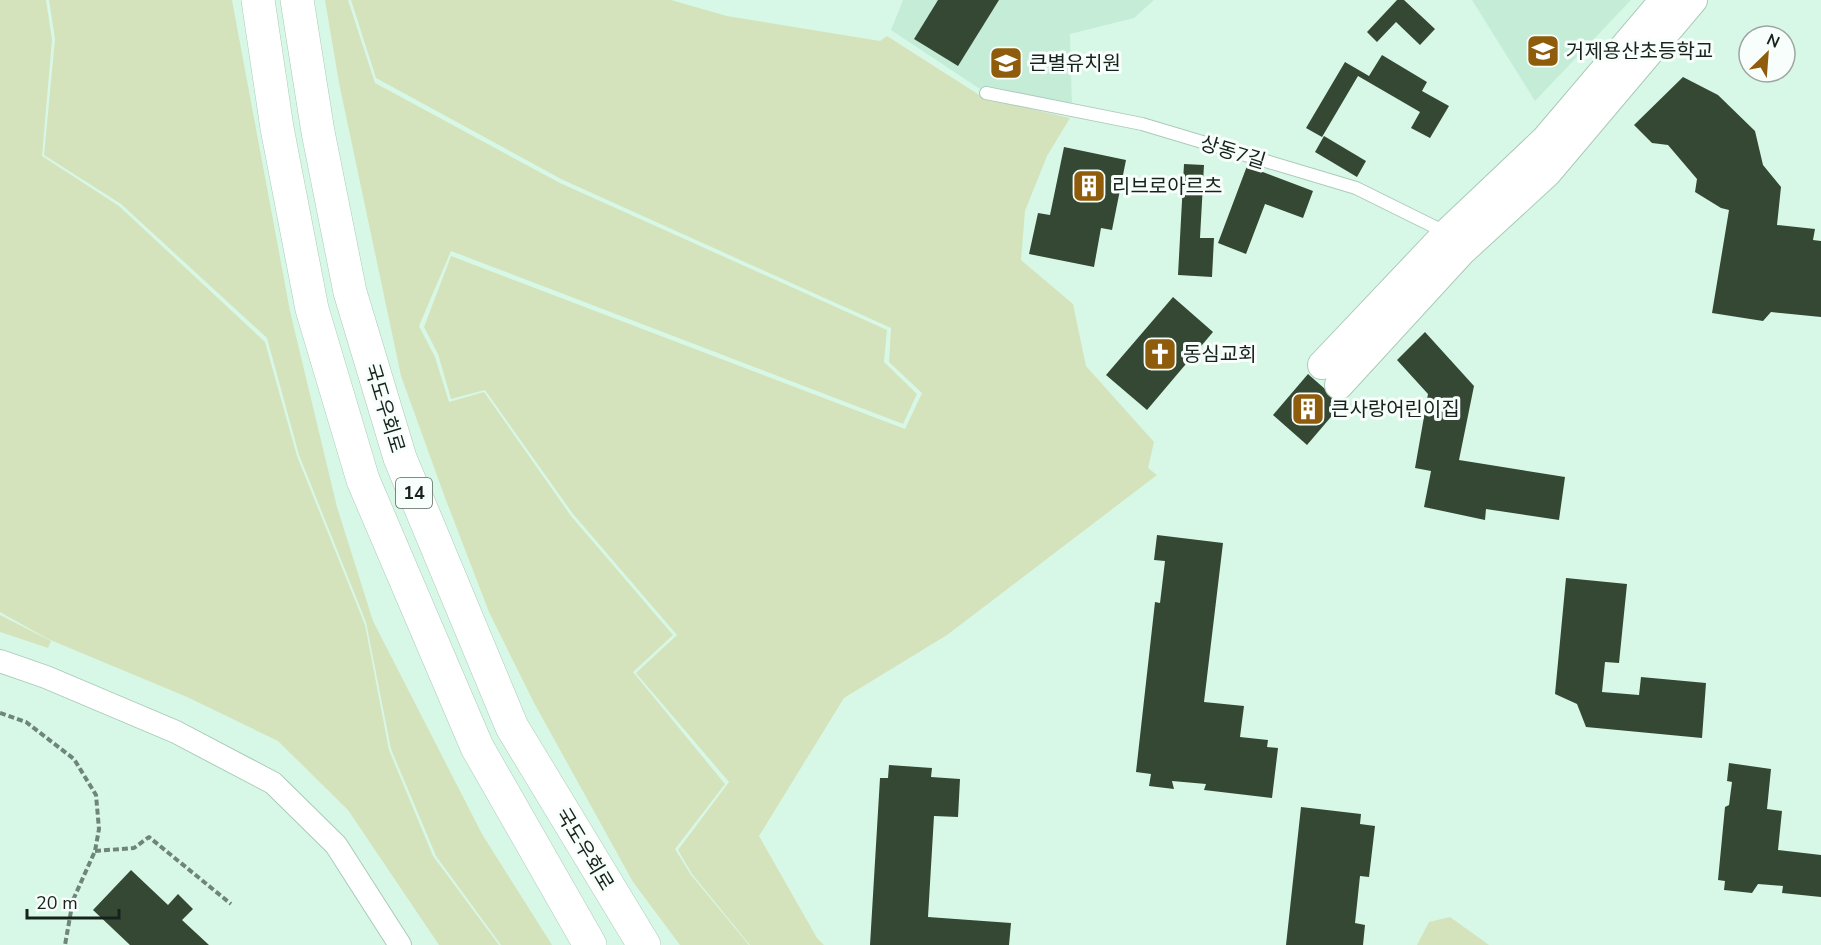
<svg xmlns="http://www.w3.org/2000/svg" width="1821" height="945" font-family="'Nunito Sans','Noto Sans KR',sans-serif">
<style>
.built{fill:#c4ecd7}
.green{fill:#d4e3bc}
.building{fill:#354834}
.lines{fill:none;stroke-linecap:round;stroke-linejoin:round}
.service-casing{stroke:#abcaba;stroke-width:14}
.minor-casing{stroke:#abcaba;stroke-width:24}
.tertiary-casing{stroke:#abcaba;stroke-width:30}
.trunk-casing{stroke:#abcaba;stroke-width:34}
.path{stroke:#708579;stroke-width:4;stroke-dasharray:6 3;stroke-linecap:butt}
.service{stroke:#fff;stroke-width:12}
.minor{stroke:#fff;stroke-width:22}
.tertiary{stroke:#fff;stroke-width:28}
.trunk{stroke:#fff;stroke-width:33}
.labels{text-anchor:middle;stroke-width:6;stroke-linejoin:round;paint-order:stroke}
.shield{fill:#f8fefb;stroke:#5a645f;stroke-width:1.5}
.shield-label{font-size:18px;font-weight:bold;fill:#17221c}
.poi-label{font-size:20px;fill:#17221c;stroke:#f8fefb;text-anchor:start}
.street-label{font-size:20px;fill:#17221c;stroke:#f8fefb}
</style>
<rect width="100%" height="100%" fill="#d8f8e7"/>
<g class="built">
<polygon points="903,0 1154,0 1134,18 1070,34 1072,110 986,93 891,30"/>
<polygon points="1472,0 1631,0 1535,101"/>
</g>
<g class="green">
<polygon points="0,0 46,0 52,40 42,156 119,206 265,342 297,456 365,625 389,750 433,856 499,945 439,945 348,810 278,741 187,697 48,639 0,612"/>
<polygon points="49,0 232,0 290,311 337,507 373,621 482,834 552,945 501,945 436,856 391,749 366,622 299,455 267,338 121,204 44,155 55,39"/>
<polygon points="325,0 348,0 375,83 560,183 887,330 884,362 917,394 903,424 451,251 419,326 435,357 449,402 484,392 571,516 673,635 633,672 725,784 675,849 691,875 749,945 680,945 633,882 533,701 489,612 444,495 401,376 339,83"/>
<polygon points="351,0 671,0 727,16 880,41 887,36 984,98 1070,118 1047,156 1025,211 1021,260 1073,304 1086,366 1154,442 1148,468 1157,475 947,635 844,698 759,836 817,938 824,945 750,945 692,874 678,850 729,782 636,673 677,635 573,514 485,390 451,399 438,354 424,327 451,256 905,429 922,393 889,362 891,328 563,180 376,78"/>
<polygon points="0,615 51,641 48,648 0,632"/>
<polygon points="1450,917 1489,945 1417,945 1429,922"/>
</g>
<g class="building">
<polygon points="938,0 999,0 958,66 914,39"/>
<polygon points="1397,0 1404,0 1435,29 1420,45 1396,22 1377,42 1367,32"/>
<polygon points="1382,55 1427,82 1422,91 1449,106 1430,138 1411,128 1420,112 1358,76 1322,137 1306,128 1345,62 1369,76"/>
<polygon points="1683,77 1718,95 1755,131 1763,165 1781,187 1777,225 1815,229 1813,240 1821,241 1821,317 1771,312 1763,321 1712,313 1729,210 1721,208 1695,192 1697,179 1668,145 1652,143 1634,125"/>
<polygon points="1324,136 1366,161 1357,177 1315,152"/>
<polygon points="1064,147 1126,160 1112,230 1101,228 1094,267 1029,254 1038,213 1050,215"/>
<polygon points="1184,164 1204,165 1200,238 1214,238 1212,277 1178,275"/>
<polygon points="1247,166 1313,191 1303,218 1265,204 1246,254 1218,243"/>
<polygon points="1173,297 1213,332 1147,410 1106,375"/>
<polygon points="1425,332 1474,386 1459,460 1565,477 1559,520 1486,509 1485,520 1424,507 1431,471 1415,468 1428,394 1397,360"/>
<polygon points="1308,374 1342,404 1307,445 1273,415"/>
<polygon points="1157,535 1223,543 1204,702 1244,706 1240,737 1268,740 1267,747 1278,748 1272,798 1204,790 1206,784 1172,781 1174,789 1149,786 1151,774 1136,772 1155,602 1160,603 1165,561 1154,560"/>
<polygon points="1566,578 1627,584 1619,663 1605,662 1602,692 1639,695 1641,677 1706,683 1702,738 1586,727 1577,704 1555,694"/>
<polygon points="1729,763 1771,769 1767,809 1782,811 1778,850 1821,855 1821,897 1782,893 1783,886 1758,884 1752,893 1724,890 1725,881 1718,880 1725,807 1729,805 1732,782 1727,781"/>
<polygon points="889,765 932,768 931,777 960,779 958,817 934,816 928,917 1011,923 1009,945 870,945 880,778 888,778"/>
<polygon points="1301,807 1361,814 1360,824 1375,826 1369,877 1360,876 1355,923 1365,925 1363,945 1286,945"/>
<polygon points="131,870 168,905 178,894 193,909 182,920 209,945 130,945 93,910"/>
</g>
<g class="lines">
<g class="service-casing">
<polyline id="service" points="986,93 1142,124 1356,188 1449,234"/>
</g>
<g class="minor-casing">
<polyline id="minor" points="0,661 46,677 176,732 273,783 336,845 400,945"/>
</g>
<g class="tertiary-casing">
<g id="tertiary">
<polyline points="1322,365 1448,232 1545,140 1664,0"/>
<polyline points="1339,385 1461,252 1547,173 1693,0"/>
</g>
</g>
<g class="trunk-casing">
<g id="trunk">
<polyline points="258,0 277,128 312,309 363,480 477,747 590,945"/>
<polyline points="297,0 318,132 350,292 400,458 512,727 644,945"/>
</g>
</g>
<g class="path">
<polyline points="0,713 26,722 74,759 96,795 99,829 95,851 73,900 65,945"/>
<polyline points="95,851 134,848 149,837 231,904"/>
</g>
<use href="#service" class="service"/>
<use href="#minor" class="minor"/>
<use href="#tertiary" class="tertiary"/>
<use href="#trunk" class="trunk"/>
</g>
<defs>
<g id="school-square" transform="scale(1.725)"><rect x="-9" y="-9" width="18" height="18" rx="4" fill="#8f5c0c" stroke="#f8fefb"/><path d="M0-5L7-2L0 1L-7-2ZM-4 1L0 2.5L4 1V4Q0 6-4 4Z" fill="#fff"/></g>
<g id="building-square" transform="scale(1.725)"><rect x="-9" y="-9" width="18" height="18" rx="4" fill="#8f5c0c" stroke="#f8fefb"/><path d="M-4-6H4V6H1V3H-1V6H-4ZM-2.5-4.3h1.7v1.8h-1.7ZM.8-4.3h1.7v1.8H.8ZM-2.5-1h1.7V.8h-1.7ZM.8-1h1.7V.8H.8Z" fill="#fff"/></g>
<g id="church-square" transform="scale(1.725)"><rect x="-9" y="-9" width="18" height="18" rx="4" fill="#8f5c0c" stroke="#f8fefb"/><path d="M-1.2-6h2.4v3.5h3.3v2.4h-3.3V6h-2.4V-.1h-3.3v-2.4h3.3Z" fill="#fff"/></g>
</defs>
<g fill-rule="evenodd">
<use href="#school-square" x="1543" y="51"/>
<use href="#school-square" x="1006" y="63"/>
<use href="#building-square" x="1089" y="186"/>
<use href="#church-square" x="1160" y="354"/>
<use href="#building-square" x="1308" y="409"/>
</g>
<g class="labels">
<rect class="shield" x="396" y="478" width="36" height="30" rx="4.5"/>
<g class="shield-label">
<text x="414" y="499">14</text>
</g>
<g class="poi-label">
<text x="1566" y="58">거제용산초등학교</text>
<text x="1029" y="70">큰별유치원</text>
<text x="1112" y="193">리브로아르츠</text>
<text x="1183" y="361">동심교회</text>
<text x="1331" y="416">큰사랑어린이집</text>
</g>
<g class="street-label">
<text transform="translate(1233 152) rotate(17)" y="7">상동7길</text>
<text transform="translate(385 408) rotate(73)" y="7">국도우회로</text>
<text transform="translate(585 849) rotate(59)" y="7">국도우회로</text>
</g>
</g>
<g transform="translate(1767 54) rotate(25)"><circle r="28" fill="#f8fefb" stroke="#9ea6a2" stroke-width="1.5"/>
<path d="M0-4.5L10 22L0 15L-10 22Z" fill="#8f5c0c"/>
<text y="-9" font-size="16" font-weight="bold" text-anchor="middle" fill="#17221c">N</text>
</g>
<path d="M27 909v9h92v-9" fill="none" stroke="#17221c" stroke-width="3"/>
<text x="36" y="909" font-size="18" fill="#17221c" stroke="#f8fefb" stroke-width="4.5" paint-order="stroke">20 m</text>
</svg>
